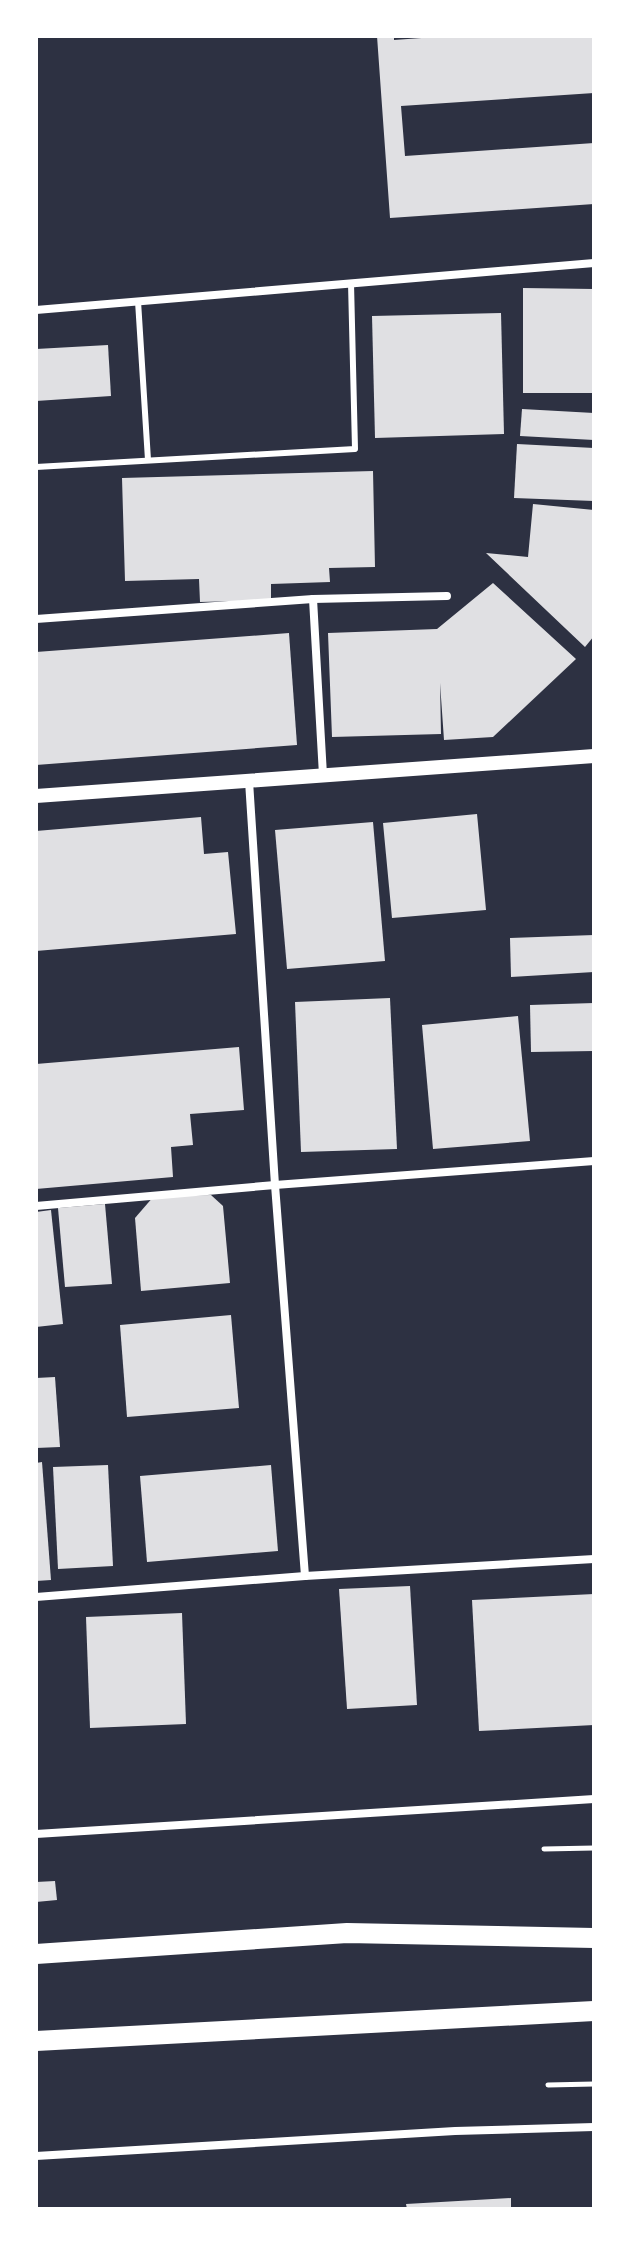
<svg xmlns="http://www.w3.org/2000/svg" width="630" height="2245" font-family="'Noto Sans',sans-serif">
<style>
.building{fill:#e0e0e3}
.lines{fill:none;stroke-linecap:round;stroke-linejoin:round}
.path{stroke:#fff;stroke-width:5}
.service{stroke:#fff;stroke-width:6}
.minor{stroke:#fff;stroke-width:8}
.tertiary{stroke:#fff;stroke-width:14}
.primary{stroke:#fff;stroke-width:20}
</style>
<rect width="100%" height="100%" fill="#2d3142"/>
<g class="building">
<polygon points="377,36 394,36 394,40 449,36 594,36 594,93 401,106 405,156 594,143 594,204 390,218"/>
<polygon points="523,288 594,289 594,393 523,393"/>
<polygon points="501,313 504,434 375,438 372,316"/>
<polygon points="108,345 111,396 36,401 36,349"/>
<polygon points="522,409 594,413 594,440 520,436"/>
<polygon points="517,444 594,448 594,501 514,498"/>
<polygon points="373,471 375,567 329,568 330,582 271,584 271,600 200,602 199,579 125,581 122,478"/>
<polygon points="533,504 594,510 594,636 585,647 486,553 528,557"/>
<polygon points="493,583 576,659 493,737 444,740 440,683 441,734 332,737 328,633 437,629"/>
<polygon points="289,633 297,745 36,765 36,652"/>
<polygon points="477,814 486,910 392,918 383,823"/>
<polygon points="201,817 204,854 228,852 236,934 36,951 36,831"/>
<polygon points="373,822 385,961 287,969 275,830"/>
<polygon points="594,935 594,972 511,977 510,938"/>
<polygon points="390,998 397,1149 301,1152 295,1002"/>
<polygon points="594,1003 594,1051 531,1052 530,1005"/>
<polygon points="518,1016 530,1141 433,1149 422,1025"/>
<polygon points="239,1047 244,1110 190,1114 193,1145 171,1147 173,1177 36,1189 36,1064"/>
<polygon points="211,1195 223,1206 230,1283 141,1291 135,1218 154,1196"/>
<polygon points="105,1204 112,1284 65,1287 58,1208"/>
<polygon points="51,1210 63,1324 36,1327 36,1212"/>
<polygon points="231,1315 239,1408 127,1417 120,1325"/>
<polygon points="55,1377 60,1447 36,1448 36,1378"/>
<polygon points="42,1462 51,1580 36,1581 36,1463"/>
<polygon points="108,1465 113,1566 58,1569 53,1467"/>
<polygon points="271,1465 278,1551 147,1562 140,1476"/>
<polygon points="410,1586 417,1705 347,1709 339,1589"/>
<polygon points="594,1594 594,1725 479,1731 472,1600"/>
<polygon points="182,1613 186,1724 90,1728 86,1617"/>
<polygon points="55,1881 57,1900 36,1902 36,1882"/>
<polygon points="511,2198 511,2209 407,2209 406,2204"/>
</g>
<g class="lines">
<g class="path">
<polyline points="544,1849 594,1848"/>
<polyline points="548,2085 594,2084"/>
</g>
<g class="service">
<polyline points="138,301 148,460"/>
<polyline points="36,467 355,449 351,283"/>
</g>
<g class="minor">
<polyline points="36,310 594,263"/>
<polyline points="313,599 323,775"/>
<polyline points="36,619 313,599 447,596"/>
<polyline points="249,781 275,1185 305,1576"/>
<polyline points="36,1206 275,1185 594,1161"/>
<polyline points="36,1597 305,1576 594,1559"/>
<polyline points="36,1834 594,1799"/>
<polyline points="36,2156 455,2131 594,2127"/>
</g>
<polyline class="tertiary" points="36,796 594,756"/>
<g class="primary">
<polyline points="36,1954 347,1933 594,1938"/>
<polyline points="36,2041 594,2011"/>
</g>
</g>
<rect width="630" height="2245" fill="none" stroke="#ffffff" stroke-width="76"/>
</svg>
